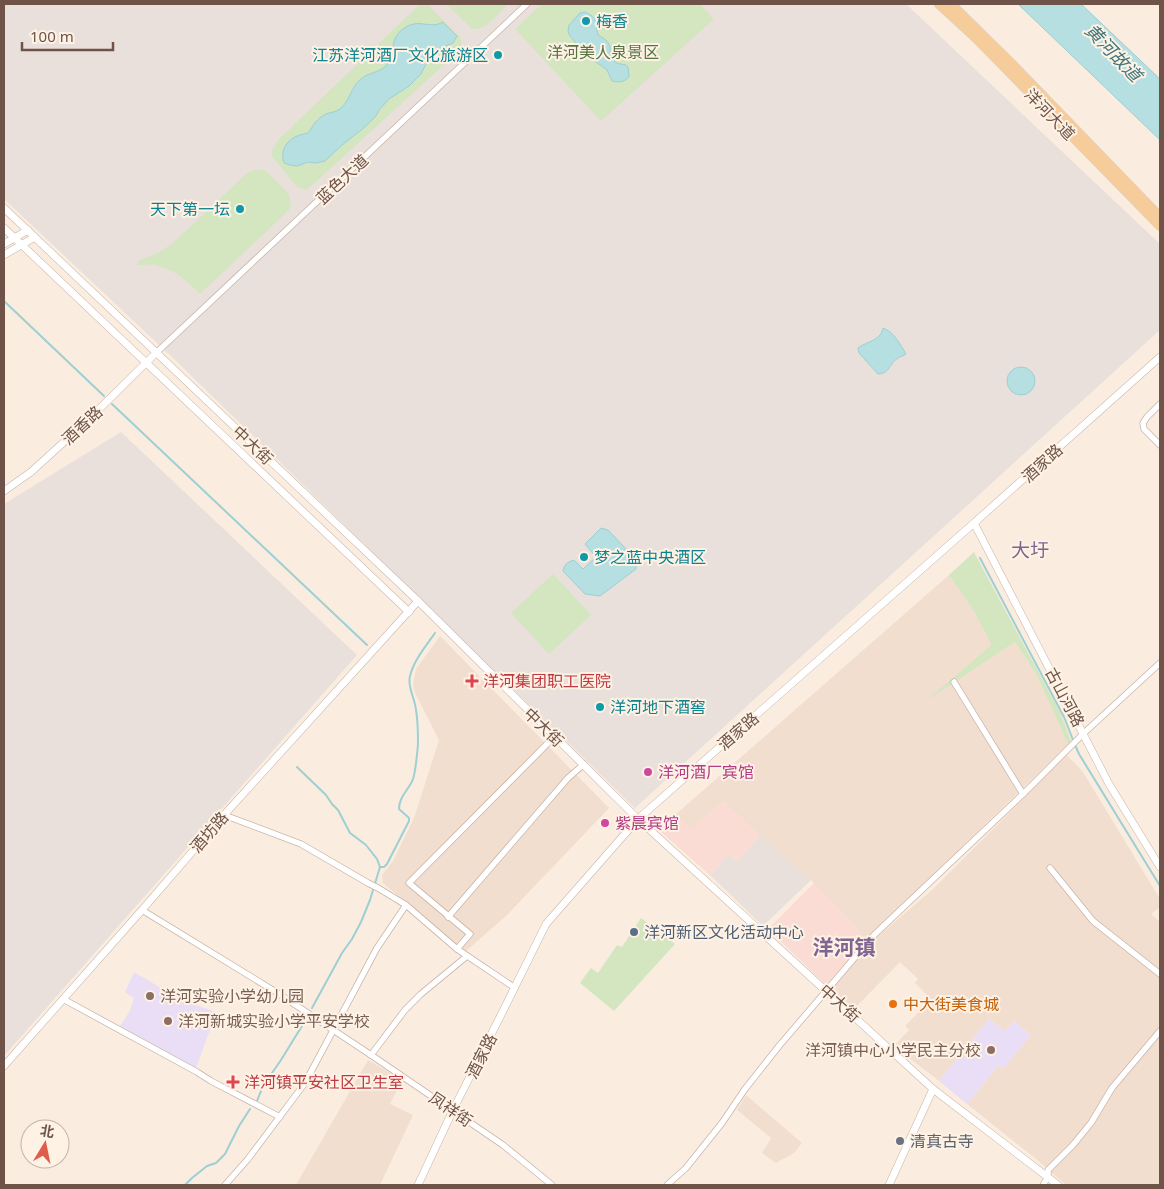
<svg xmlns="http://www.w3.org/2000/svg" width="1164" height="1189" font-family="'Noto Sans','Noto Sans SC',sans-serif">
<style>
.residential{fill:#f1decf}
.commercial{fill:#fadcd4}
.industrial{fill:#e9e0db}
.education{fill:#eaddf6}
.green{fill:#d3e6c0}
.water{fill:#b6dfe2;stroke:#9dcfd3}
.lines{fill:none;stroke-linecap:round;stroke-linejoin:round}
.stream{stroke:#9dcfd3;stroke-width:2}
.minor-casing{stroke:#c9b4a8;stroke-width:7}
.tertiary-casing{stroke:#c9b4a8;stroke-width:8}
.primary-casing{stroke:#d7cfcc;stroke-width:10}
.minor{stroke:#fff;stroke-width:5.5}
.tertiary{stroke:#fff;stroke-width:7}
.primary{stroke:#f6cc9b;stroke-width:9}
.culture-dot{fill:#0f9aa8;stroke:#fef2e5;stroke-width:2}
.health-dot{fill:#e0444e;stroke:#fef2e5;stroke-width:2}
.hotel-dot{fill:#d1479c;stroke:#fef2e5;stroke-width:2}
.service-dot{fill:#5c6f8a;stroke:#fef2e5;stroke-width:2}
.education-dot{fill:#8d6e63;stroke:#fef2e5;stroke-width:2}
.food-dot{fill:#e8710a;stroke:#fef2e5;stroke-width:2}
.worship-dot{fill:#6b7280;stroke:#fef2e5;stroke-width:2}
.labels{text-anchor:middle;stroke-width:4;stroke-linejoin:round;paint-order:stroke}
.culture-label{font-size:16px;fill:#0d838f;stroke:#fef2e5;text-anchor:start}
.park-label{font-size:16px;fill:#557442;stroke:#fef2e5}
.street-label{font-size:16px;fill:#6f5349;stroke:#fef2e5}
.health-label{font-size:16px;fill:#be3a42;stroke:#fef2e5;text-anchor:start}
.hotel-label{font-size:16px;fill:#b23c85;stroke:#fef2e5;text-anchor:start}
.service-label{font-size:16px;fill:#4e5e75;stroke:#fef2e5;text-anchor:start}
.education-label{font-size:16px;fill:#785e54;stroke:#fef2e5;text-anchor:start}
.food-label{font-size:16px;fill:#c56008;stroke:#fef2e5;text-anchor:start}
.worship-label{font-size:16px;fill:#5b616d;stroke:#fef2e5;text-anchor:start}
.water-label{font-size:18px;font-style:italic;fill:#42777b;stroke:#fef2e5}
.quarter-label{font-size:19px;fill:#7f6592;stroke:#fef2e5}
.district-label{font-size:21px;font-weight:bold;fill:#7f6592;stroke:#fef2e5}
</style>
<rect width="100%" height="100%" fill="#faede0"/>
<g class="residential">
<polygon points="949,575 973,610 988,638 991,645 931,697 1015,642 1036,674 1068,744 867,939 811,880 758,834 724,801 691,830 675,815"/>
<polygon points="440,636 609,808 506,916 466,951 459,948 383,883 382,875 393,861 414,818 439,740 415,693 413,685 416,669"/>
<polygon points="1067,755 1083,772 1160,899 1160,907 1151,914 1160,922 1160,1185 1066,1185 1036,1159 967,1104 999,1065 1003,1068 1031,1035 1014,1021 1005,1031 989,1019 939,1081 894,1046 909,1030 905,1026 931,999 915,983 918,979 900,962 854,1009 832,989 878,936 932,890"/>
<polygon points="368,1060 402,1080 390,1104 413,1115 380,1185 296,1185"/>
<polygon points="746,1095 802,1143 794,1153 776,1163 762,1153 771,1138 737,1110"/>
</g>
<g class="commercial">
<polygon points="724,801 760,835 737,861 728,855 710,875 660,831 675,815 691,830"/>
<polygon points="814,883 867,939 826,985 768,929"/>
</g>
<g class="industrial">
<polygon points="4,4 906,4 1160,244 1160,330 635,808 174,359 4,199"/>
<polygon points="121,432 357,655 4,1056 4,504"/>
<polygon points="760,835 811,880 763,926 710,875 728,855 737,861"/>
</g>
<g class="education">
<polygon points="134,972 181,1000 213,1011 215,1013 215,1016 196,1068 120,1026 130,1011 134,998 125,992"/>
<polygon points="989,1019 1005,1031 1014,1021 1031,1035 1003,1069 999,1065 967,1104 939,1081"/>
</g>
<g class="green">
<path d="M424,4L428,5L459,36C462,41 462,44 460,50L309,188L306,190L296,186L272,156L271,152L279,139L419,5Z"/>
<path d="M449,4H508C499,13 486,31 472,29L448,6Z"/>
<polygon points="542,4 700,4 714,19 601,121 515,29"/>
<path d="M257,169L263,170L267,172L288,193L291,202L289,210L200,294C187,281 173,268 154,265C149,264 143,265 138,265L137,261L158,253L173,243L247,173Z"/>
<polygon points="974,552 1061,714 1071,741 1068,744 1036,674 1015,642 926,701 991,645 988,638 973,610 949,575"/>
<polygon points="553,574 591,615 549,654 511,613"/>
<polygon points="641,918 675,944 614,1011 580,983 591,968 598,973 617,945 622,947"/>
</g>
<g class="water">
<polygon points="1018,4 1081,4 1160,79 1160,140"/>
<path d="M585,12C599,18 595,23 598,35C605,39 612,43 610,53L616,63L626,65L628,67L629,77C623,83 619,82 612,81L607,70L589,57L580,48L570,36L568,31L569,25L580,13Z"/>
<path d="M443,22L457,36L453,43L441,48L431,54L421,74L409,86L389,99L379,110L376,116L369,123L360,131L342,145L325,161L316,163L308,162L297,166L290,165L284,163C280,153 285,142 295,137C298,135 304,134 308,133C313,126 317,118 326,114C331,112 336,112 340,109C350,101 351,86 362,78C370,72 383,72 388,63C396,51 389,39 403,29C419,17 429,30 443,22Z"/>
<path d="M883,328C894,332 900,344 906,354C904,356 901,356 898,358C889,363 890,374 878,374L859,353L858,348C864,343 874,342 880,335C882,333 882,330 883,328Z"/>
<circle cx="1021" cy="381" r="14"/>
<path d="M601,528L608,530L626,549L623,552L636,566V569L600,596L585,594L563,571C564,564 568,562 574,560L583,569L596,557L585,544Z"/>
</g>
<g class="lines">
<g class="stream">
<polyline points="4,301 104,396"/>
<polyline points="112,404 367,645"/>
<polyline points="980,558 1064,717 1073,740"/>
<polyline points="1075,745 1079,754 1160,886"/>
<polyline points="297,767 326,795 332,804 338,810 350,833 366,845 377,859 380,867 370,900 361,922 352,939 342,953 312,1008"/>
<path d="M380,867H384L387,864L409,821V818L399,809C399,796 409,790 413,779C416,770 417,754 418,744C418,733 418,721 416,710C415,698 407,687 410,676C414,660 426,646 435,633"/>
<polyline points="257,1101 263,1086 281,1060 305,1021"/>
<polyline points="185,1185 192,1178 207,1166 216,1163 225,1154 239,1126 250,1109"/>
</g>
<g class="minor-casing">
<g id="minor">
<polyline points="156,353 527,4"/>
<polyline points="1160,404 1147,417 1143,423 1144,429 1160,445"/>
<polyline points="954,682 1023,794"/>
<polyline points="224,815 301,844 368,883 378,888 406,905 457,949 515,988"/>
<polyline points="1050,868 1093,921 1160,974"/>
<polyline points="142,910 276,992 371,1055 503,1145 552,1185"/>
<polyline points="448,917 568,778 584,764"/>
<polyline points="457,949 470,934 409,883 554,737"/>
<polyline points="63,999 197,1072 211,1081 280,1117"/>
<polyline points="371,1055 405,1010 421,994 467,956"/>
<polyline points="225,1185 248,1159 305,1083 377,948 406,905"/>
<polyline points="667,1185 686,1168 722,1123 745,1089 779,1046 874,935 1023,794 1084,733 1160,663"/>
<polyline points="1043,1185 1048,1177 1048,1170 1073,1145 1091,1123 1112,1088 1160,1031"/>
</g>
</g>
<g class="tertiary-casing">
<g id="tertiary">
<polyline points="4,208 418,601 638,819 933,1089 1058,1185"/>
<polyline points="4,228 409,612"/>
<polyline points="4,244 28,230"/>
<polyline points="4,255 35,237"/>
<polyline points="4,491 31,472 87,421 156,353"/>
<polyline points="974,523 1109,784 1160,867"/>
<polyline points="4,1066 142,910 224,815 418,601"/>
<polyline points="418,1185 453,1110 505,1007 546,924 638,819 974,523 1160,357"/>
<polyline points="889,1185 933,1089"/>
</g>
</g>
<g class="primary-casing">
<g id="primary">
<polyline points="939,4 976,38 1160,226"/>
<polyline points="951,4 1012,64 1160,217"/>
</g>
</g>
<use href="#minor" class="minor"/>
<use href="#tertiary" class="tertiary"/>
<use href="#primary" class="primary"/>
</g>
<g class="culture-dot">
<circle cx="586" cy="21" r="5"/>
<circle cx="498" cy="55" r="5"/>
<circle cx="240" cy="209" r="5"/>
<circle cx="584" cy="557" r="5"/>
<circle cx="600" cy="707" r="5"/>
</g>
<g class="health-dot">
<path d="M469.5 673.5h5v5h5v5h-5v5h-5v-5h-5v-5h5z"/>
<path d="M230.5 1074.5h5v5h5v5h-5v5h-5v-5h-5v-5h5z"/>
</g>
<g class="hotel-dot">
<circle cx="648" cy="772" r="5"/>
<circle cx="605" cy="823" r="5"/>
</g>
<circle class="service-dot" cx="634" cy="932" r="5"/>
<g class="education-dot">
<circle cx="150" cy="996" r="5"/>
<circle cx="168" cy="1021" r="5"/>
<circle cx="991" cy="1050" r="5"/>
</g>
<circle class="food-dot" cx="893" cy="1004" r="5"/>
<circle class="worship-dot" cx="900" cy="1141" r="5"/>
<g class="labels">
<g class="culture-label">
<text x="596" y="27">梅香</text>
<text x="488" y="61" text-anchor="end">江苏洋河酒厂文化旅游区</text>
<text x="230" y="215" text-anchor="end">天下第一坛</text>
<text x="594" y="563">梦之蓝中央酒区</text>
<text x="610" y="713">洋河地下酒窖</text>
</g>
<g class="park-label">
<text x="603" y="58">洋河美人泉景区</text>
</g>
<g class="street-label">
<text transform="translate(1050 114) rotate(46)" y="6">洋河大道</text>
<text transform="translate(342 179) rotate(-43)" y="6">蓝色大道</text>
<text transform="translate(82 425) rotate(-43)" y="6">酒香路</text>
<text transform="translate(253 445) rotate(43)" y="6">中大街</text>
<text transform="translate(1042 463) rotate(-42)" y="6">酒家路</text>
<text transform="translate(1065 697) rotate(62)" y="6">古山河路</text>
<text transform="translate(544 727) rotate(44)" y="6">中大街</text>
<text transform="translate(738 731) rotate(-41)" y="6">酒家路</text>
<text transform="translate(209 832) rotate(-49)" y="6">酒坊路</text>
<text transform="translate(840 1003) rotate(42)" y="6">中大街</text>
<text transform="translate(481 1056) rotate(-63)" y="6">酒家路</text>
<text transform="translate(451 1109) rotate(34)" y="6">凤祥街</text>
</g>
<g class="health-label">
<text x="483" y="687">洋河集团职工医院</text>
<text x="244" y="1088">洋河镇平安社区卫生室</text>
</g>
<g class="hotel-label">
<text x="658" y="778">洋河酒厂宾馆</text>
<text x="615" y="829">紫晨宾馆</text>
</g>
<g class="service-label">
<text x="644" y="938">洋河新区文化活动中心</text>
</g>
<g class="education-label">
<text x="160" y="1002">洋河实验小学幼儿园</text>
<text x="178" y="1027">洋河新城实验小学平安学校</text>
<text x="981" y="1056" text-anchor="end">洋河镇中心小学民主分校</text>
</g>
<g class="food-label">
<text x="903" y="1010">中大街美食城</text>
</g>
<g class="worship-label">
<text x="910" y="1147">清真古寺</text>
</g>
<g class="water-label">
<text transform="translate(1113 53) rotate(46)" y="6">黄河故道</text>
</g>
<g class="quarter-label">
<text x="1030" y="557">大圩</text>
</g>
<g class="district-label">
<text x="844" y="955">洋河镇</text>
</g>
</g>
<rect width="1164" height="1189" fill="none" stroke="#6f5349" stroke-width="10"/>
<g transform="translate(45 1144) rotate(10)"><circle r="24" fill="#fef2e5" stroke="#c5b2a7"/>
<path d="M0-4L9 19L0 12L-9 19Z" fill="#de5e4b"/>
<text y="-8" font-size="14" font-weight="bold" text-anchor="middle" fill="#6f5349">北</text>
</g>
<path d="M22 42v8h91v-8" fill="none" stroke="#6f5349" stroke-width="2.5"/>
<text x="30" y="42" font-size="15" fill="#6f5349" stroke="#fef2e5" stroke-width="4" paint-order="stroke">100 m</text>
</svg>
